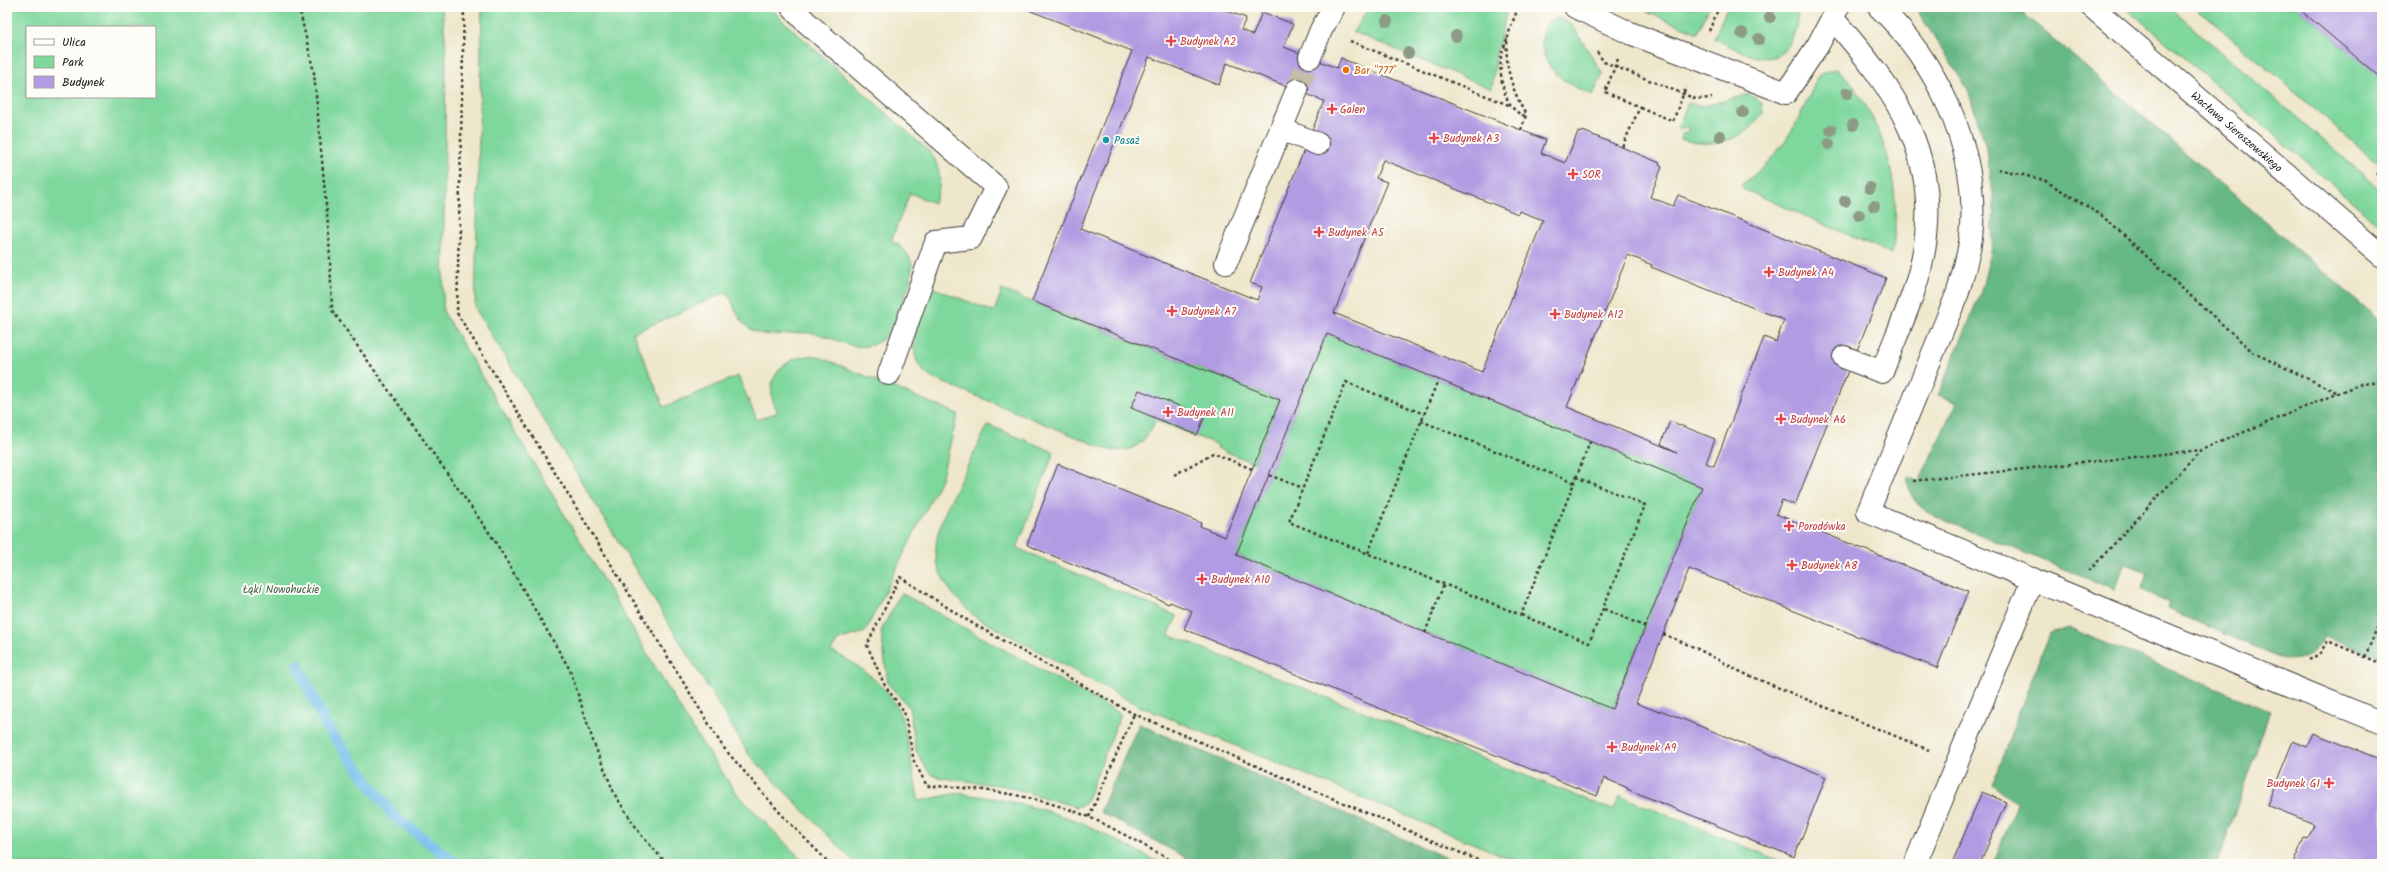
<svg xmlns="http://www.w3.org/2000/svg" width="2389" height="871" font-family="Kalam,sans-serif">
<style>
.green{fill:#7ed79c;stroke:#4d7a5c;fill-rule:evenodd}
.forest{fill:#66b884;stroke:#416a50}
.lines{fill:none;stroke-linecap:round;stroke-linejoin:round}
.stream{stroke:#70beea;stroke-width:11}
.building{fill:#b19be2;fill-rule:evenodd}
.minor-tunnel{stroke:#c4bea8;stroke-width:22;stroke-dasharray:22 11;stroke-linecap:butt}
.minor-casing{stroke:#3c3a36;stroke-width:24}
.path{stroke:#3c3a36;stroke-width:2.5;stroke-dasharray:3 3;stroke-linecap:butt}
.minor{stroke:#fff;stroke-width:22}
.tree{fill:#8d9b84}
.health-dot{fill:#e0444e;stroke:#fdfcf7;stroke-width:1.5}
.food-dot{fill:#e8710a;stroke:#fdfcf7;stroke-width:1.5}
.culture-dot{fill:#0f9aa8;stroke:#fdfcf7;stroke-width:1.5}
.labels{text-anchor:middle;stroke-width:4;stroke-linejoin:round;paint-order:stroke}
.health-label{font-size:11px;fill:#be3a42;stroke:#fdfcf7;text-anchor:start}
.food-label{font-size:11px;fill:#c56008;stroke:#fdfcf7;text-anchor:start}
.street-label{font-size:11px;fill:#1c1c1c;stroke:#fdfcf7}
.culture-label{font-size:11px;fill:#0d838f;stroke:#fdfcf7;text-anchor:start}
.park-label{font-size:11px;fill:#3e5d49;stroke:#fdfcf7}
</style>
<rect width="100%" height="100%" fill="#fdfcf7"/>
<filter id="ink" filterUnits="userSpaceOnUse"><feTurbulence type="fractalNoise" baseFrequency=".025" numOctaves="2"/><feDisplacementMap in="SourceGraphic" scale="8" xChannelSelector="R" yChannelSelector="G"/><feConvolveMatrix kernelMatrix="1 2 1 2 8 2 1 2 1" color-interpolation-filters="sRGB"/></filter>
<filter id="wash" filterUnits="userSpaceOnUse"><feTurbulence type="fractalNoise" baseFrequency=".012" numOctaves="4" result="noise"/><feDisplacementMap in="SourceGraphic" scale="16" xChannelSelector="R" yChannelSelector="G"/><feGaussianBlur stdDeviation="0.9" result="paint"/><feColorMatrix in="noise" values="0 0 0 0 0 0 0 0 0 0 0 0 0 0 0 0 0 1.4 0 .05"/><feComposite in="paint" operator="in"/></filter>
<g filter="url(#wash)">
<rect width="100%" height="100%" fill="#eee7cb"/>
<g class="green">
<path d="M7,7H442L446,48L443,311L691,727L738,795L806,864H7ZM27,27H155V97H27Z"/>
<path d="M482,7H771L782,20L931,153C942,171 942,184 934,203L910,193L891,241C900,244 911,255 912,265C913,278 897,324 888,334C885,338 879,342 874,344C852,353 833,335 812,333C793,331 765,341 749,328C737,320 734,304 727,292L633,333L664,407L738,376L757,420L778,412C776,408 773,402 772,398C767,370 794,353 817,356L958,414L941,479L865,632L838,640L831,651C859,664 890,687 901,717C909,741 913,776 919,801L958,793L1003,800L1040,809L1081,822L1162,864H856L750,756L475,308Z"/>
<polygon points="1369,7 1508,7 1496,54 1492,89 1353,32"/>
<polygon points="1649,7 1709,7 1698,33 1647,12"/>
<path d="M1727,7H1797C1799,29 1790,59 1764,58C1751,58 1727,44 1714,39Z"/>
<polygon points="2125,7 2169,7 2382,191 2382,227"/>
<polygon points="2195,7 2297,7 2382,79 2382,160 2379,164"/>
<path d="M1560,18L1572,25L1603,74L1593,95C1569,86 1542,71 1542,41C1542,33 1543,27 1549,21Z"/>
<path d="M1835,69C1848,75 1856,89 1863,101C1892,149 1901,199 1892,254L1743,189L1741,185C1782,156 1797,124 1817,79L1822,73Z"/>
<path d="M1749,94L1762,103L1763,113C1744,142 1712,149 1681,139L1683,133L1686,134L1689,128L1684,126L1682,130L1677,129L1688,103L1705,106Z"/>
<path d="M934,288L994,312L1002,290L1279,400L1254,463L1217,448L1218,445L1156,420C1144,444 1133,455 1106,449L930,377C900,355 920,320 929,292Z"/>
<polygon points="1327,334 1702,487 1612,709 1236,555"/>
<path d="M988,425L1054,452L1017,548L1177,616L1169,635L1613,810L1620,796L1788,864H1523L1137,705L974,616C927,572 927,547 955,491C966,469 977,447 988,425Z"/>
<polygon points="901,593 1121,714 1085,804 1076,807 1005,786 942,778 932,775 926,768 916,751 909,707 888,684 881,631"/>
</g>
<g class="forest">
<path d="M1915,7H2016L2382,322V658L2325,636C2315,651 2303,663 2283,659L2167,609L2169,602L2141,590L2148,572L2125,564L2115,590L1934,516C1919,508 1906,495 1908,477L1919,482L1956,402L1938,395L1980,295L1992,248L1994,202L1987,150L1968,90Z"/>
<polygon points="2069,628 2270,711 2217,864 1993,864 2017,804 1992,784 2049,633"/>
<polygon points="1139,724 1461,864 1198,864 1100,812"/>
</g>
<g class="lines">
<polyline class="stream" points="298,665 326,726 394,816 457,864"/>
</g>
<g id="blocks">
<g class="building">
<path d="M1021,7H1217L1246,18L1241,30L1253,35L1262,12L1293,24L1284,47L1337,68L1341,58L1345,60L1546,140L1541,153L1565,163L1578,132L1582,133L1583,131L1660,163L1659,165L1662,167L1650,197L1673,206L1678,195L1886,278L1857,350L1848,346L1840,368L1848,371L1795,505L1782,500L1776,514L1968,591L1937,668L1689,569L1636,703L1659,712L1660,710L1826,777L1794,857L1627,789L1628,788L1604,778L1597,796L1396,715L1184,629L1192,611L1170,602L1169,604L1027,545L1058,464L1201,523L1200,526L1225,537L1280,400L1032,301L1132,51ZM1149,57L1219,85L1227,63L1324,101L1250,283L1262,287L1257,300L1080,229ZM1383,160L1518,214L1519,211L1543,220L1482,372L1334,313L1387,182L1376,178ZM1628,255L1652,265L1651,267L1784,320L1776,342L1764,337L1714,466L1706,463L1715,439L1670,421L1661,444L1677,452L1567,407ZM1327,334L1702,487L1612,709L1236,555Z"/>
<polygon points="2297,7 2382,7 2382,79"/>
<polygon points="1139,390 1205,416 1197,435 1131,408"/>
<polygon points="2313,733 2382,760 2382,858 2380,864 2293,864 2304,838 2308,839 2314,824 2267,805 2293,741 2307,747"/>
<polygon points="1982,792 2006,802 1980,864 1954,864 1952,863"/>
</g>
</g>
</g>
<g filter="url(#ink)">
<use href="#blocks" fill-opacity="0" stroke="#3c3a36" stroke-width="1"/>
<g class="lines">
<polyline class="minor-tunnel" points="1297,90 1310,57"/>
<g class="minor-casing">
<g id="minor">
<polyline points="792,7 805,21 996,187 971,238 936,242 889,374"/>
<polyline points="1575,7 1630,33 1786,93 1818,45 1838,7"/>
<path d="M1879,7C1936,61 1977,146 1972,226C1971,248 1964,270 1958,292L1868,512L2382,723"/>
<path id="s1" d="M2092,7L2382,256"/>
<path d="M1833,19C1897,91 1944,160 1922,261C1914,299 1896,335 1882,372L1844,357"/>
<polyline points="1310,57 1321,30 1334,7"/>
<polyline points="1281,129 1318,144"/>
<polyline points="1226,263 1297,90"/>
<polyline points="1915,864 2033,579"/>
</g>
</g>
<g class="path">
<polyline points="299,7 314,73 329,237 332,310 495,541 570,670 594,744 615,795 641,835 667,864"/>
<polyline points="464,7 457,313 723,747 782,815 830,864"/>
<path d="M1518,7C1515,17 1510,27 1508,37C1503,64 1513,92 1526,115L1521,130"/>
<polyline points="1709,31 1719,7"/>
<path d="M1507,39C1505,45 1502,51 1501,57C1499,77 1504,110 1525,116"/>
<polyline points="1350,41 1511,106"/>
<polyline points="1597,52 1604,62 1696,99 1712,98"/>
<polyline points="1618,59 1605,92 1640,107 1622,147"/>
<polyline points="1640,107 1673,121 1686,87"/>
<polyline points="1998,169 2044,180 2101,215 2254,353 2338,393"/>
<polyline points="2376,175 2382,168"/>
<polyline points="1421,421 1574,483 1521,615 1289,522 1346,382 1424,414"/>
<polyline points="1174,475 1213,453 1252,469"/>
<polyline points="1269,475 1303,488"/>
<polyline points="1913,481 2200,450"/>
<polyline points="1574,483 1590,442"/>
<polyline points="1368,553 1438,380"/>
<polyline points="2089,571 2201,450 2360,384 2382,382"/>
<polyline points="1604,609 1646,627"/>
<polyline points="1521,615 1589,643 1645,505 1576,477"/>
<polyline points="1425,633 1444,584"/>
<polyline points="1663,634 1696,648 1743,673 1929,750"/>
<polyline points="2365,657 2382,616"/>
<polyline points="2309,660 2319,654 2328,641 2382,664"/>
<polyline points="1089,817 1134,714"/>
<path d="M1179,864C1149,849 1120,831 1089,817C1039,796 981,787 927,786L914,761L904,711L885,686L867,645L900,577L970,622L1134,714L1487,864"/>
</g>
<use href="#minor" class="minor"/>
</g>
<g class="tree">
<circle cx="1770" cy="17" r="6"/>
<circle cx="1387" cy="21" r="6"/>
<circle cx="1742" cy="33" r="6"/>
<circle cx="1456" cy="36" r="6"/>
<circle cx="1759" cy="39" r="6"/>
<circle cx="1408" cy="53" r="6"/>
<circle cx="1847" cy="93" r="6"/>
<circle cx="1743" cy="112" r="6"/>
<circle cx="1853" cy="125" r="6"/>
<circle cx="1831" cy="130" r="6"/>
<circle cx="1720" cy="136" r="6"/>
<circle cx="1829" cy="144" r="6"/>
<circle cx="1870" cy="188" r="6"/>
<circle cx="1845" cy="201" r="6"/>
<circle cx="1874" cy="206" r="6"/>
<circle cx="1859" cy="215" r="6"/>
</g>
</g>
<g class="health-dot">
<path d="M1169 35h4v4h4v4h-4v4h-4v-4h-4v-4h4z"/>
<path d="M1330 103h4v4h4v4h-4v4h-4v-4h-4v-4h4z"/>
<path d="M1432 132h4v4h4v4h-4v4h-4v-4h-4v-4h4z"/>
<path d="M1571 168h4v4h4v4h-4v4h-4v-4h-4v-4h4z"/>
<path d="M1317 226h4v4h4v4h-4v4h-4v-4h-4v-4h4z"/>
<path d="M1767 266h4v4h4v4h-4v4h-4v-4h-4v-4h4z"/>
<path d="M1170 305h4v4h4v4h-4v4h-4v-4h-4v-4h4z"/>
<path d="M1553 308h4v4h4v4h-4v4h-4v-4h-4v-4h4z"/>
<path d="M1166 406h4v4h4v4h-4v4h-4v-4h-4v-4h4z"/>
<path d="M1779 413h4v4h4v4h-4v4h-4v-4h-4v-4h4z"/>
<path d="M1787 520h4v4h4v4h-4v4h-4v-4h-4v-4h4z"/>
<path d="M1790 559h4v4h4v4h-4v4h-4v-4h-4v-4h4z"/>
<path d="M1200 573h4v4h4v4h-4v4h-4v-4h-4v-4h4z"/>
<path d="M1610 741h4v4h4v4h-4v4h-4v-4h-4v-4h4z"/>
<path d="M2327 777h4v4h4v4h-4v4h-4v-4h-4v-4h4z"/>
</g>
<circle class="food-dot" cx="1346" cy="70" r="4"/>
<circle class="culture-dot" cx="1106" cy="140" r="4"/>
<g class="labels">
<g class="health-label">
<text x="1180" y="45">Budynek A2</text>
<text x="1340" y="113">Galen</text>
<text x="1443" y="142">Budynek A3</text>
<text x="1582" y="178">SOR</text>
<text x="1328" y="236">Budynek A5</text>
<text x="1778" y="276">Budynek A4</text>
<text x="1181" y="315">Budynek A7</text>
<text x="1564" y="318">Budynek A12</text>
<text x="1177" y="416">Budynek A11</text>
<text x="1790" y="423">Budynek A6</text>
<text x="1798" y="530">Porodówka</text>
<text x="1801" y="569">Budynek A8</text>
<text x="1211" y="583">Budynek A10</text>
<text x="1621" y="751">Budynek A9</text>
<text x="2320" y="787" text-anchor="end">Budynek G1</text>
</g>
<g class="food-label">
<text x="1354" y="74">Bar "777"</text>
</g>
<g class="street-label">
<text dy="4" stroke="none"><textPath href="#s1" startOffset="191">Wacława Sieroszewskiego</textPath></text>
</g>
<g class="culture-label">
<text x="1114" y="144">Pasaż</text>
</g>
<g class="park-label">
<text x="281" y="593">Łąki Nowohuckie</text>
</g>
</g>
<rect width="2389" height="871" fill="none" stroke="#fdfcf7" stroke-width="24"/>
<rect x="26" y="26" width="130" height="72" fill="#fdfcf7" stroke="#a3a29f"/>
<rect x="34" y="39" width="20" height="6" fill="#ffffff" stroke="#a3a29f"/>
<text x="62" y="46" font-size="12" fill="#1c1c1c">Ulica</text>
<rect x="34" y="56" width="20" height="12" fill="#7ed79c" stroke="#a3a29f"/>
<text x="62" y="66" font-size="12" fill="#1c1c1c">Park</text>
<rect x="34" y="76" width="20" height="12" fill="#b19be2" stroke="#a3a29f"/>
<text x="62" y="86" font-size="12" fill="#1c1c1c">Budynek</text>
</svg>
